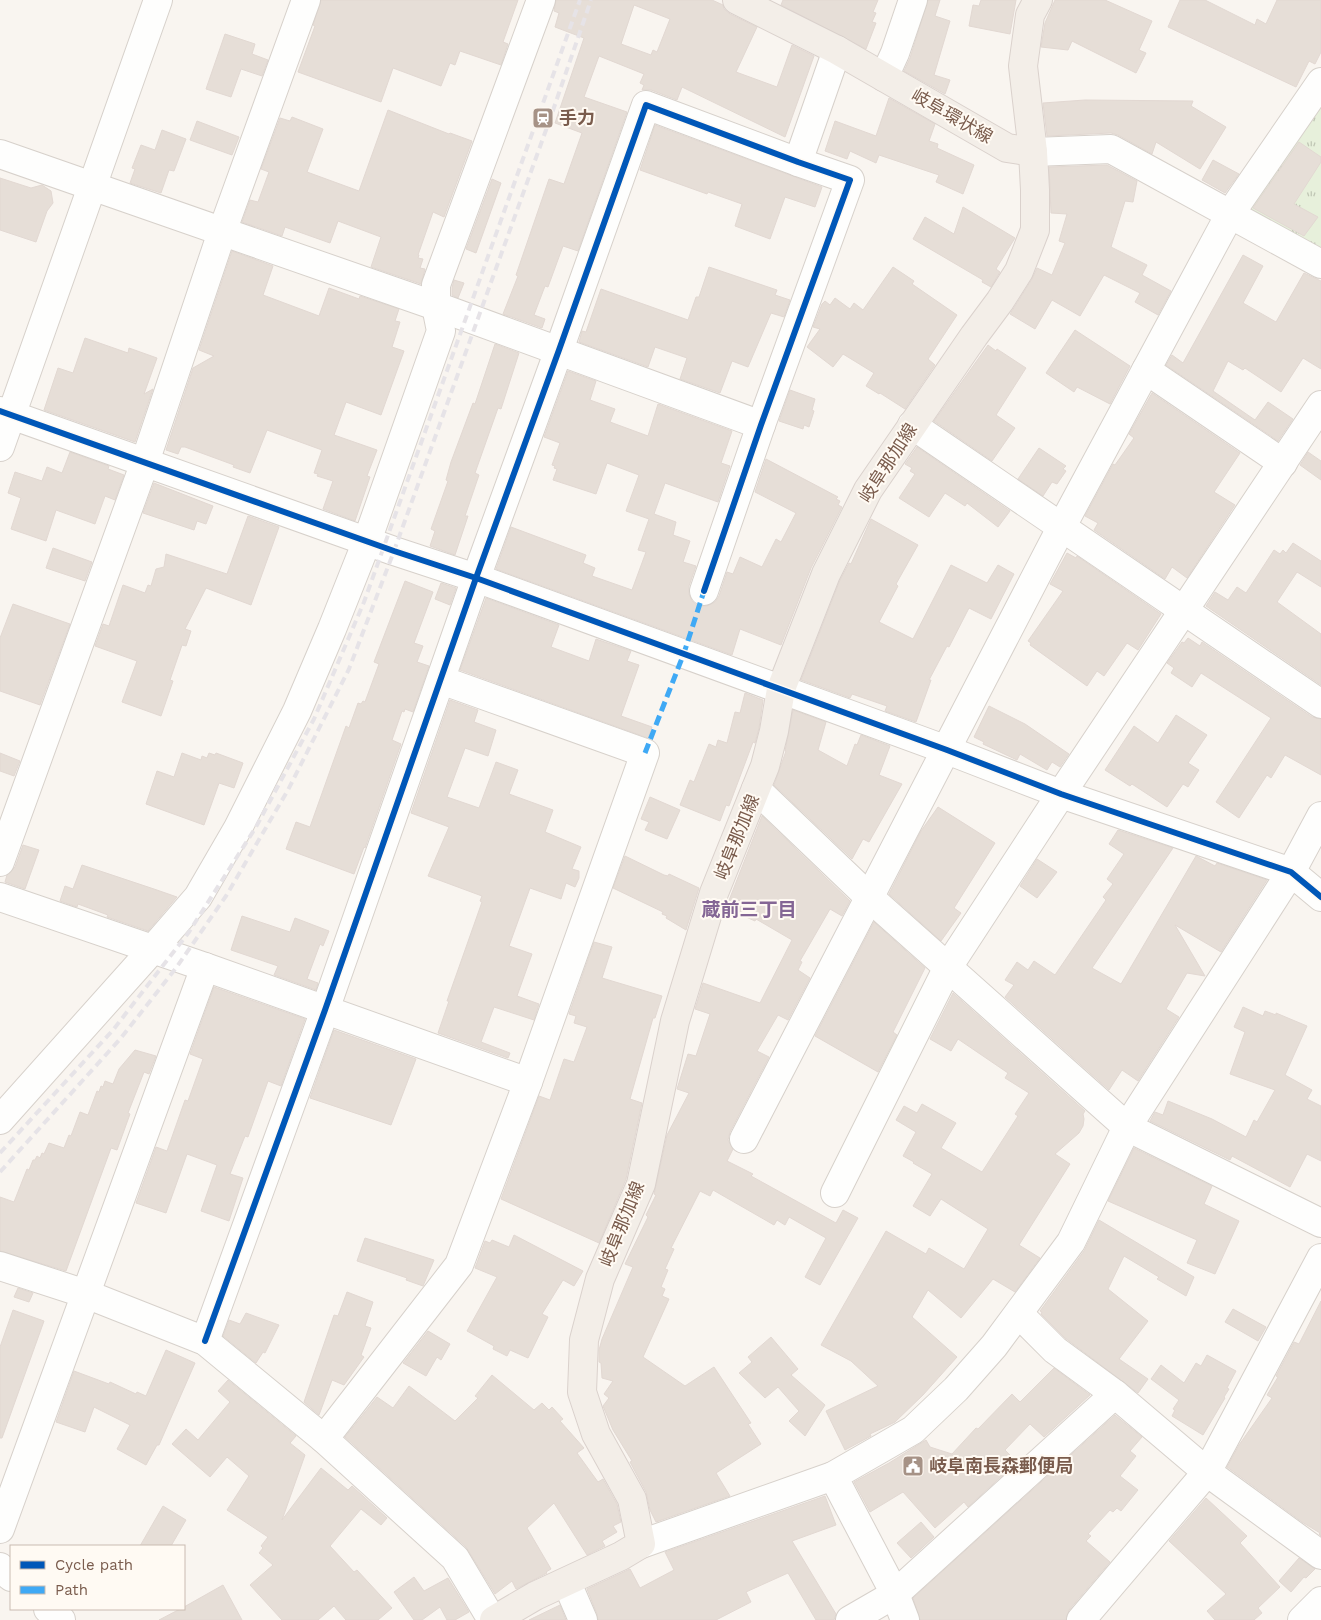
<svg xmlns="http://www.w3.org/2000/svg" width="1321" height="1620" font-family="'Work Sans','Noto Sans JP',sans-serif">
<style>
.park{fill:url(#park-tufts)}
.building{fill:#e6ded7;stroke:#e2d8d2;fill-rule:evenodd}
.lines{fill:none;stroke-linecap:round;stroke-linejoin:round}
.minor-casing{stroke:#d7d1cb;stroke-width:30}
.major-casing{stroke:#dad1cc;stroke-width:30}
.minor{stroke:#fefefd;stroke-width:28}
.major{stroke:#f3eee8;stroke-width:28}
.rail{stroke:#e6e3e7;stroke-width:4;stroke-dasharray:8 5;stroke-linecap:butt}
.quiet{stroke:#3fa9f5;stroke-width:5;stroke-dasharray:10 5;stroke-linecap:butt}
.cycleway-casing{stroke:#fffaf3;stroke-width:9}
.cycleway{stroke:#0057b8;stroke-width:6}
.labels{text-anchor:middle;stroke-width:4;stroke-linejoin:round;paint-order:stroke}
.street-label{font-size:18px;fill:#7a5c4d;stroke:#fffaf3}
.poi-label{font-size:18px;font-weight:bold;fill:#7a5c4d;stroke:#fffaf3;text-anchor:start}
.neighbourhood-label{font-size:19px;font-weight:bold;fill:#846695;stroke:#fffaf3}
</style>
<defs>
<pattern id="park-tufts" width="24" height="20" patternUnits="userSpaceOnUse" patternTransform="scale(1.25)"><rect width="24" height="20" fill="#e7f0db"/><path d="M3 7l-1-3M5 7V3M7 7l1-3M15 17l-1-3M17 17v-4M19 17l1-3" fill="none" stroke="#c0c6b4"/></pattern>
</defs>
<rect width="100%" height="100%" fill="#f9f5f0"/>
<polygon class="park" points="1321,82 1321,267 1230,214"/>
<g class="building">
<polygon points="321,0 518,0 503,42 508,44 501,65 460,51 455,65 450,63 441,86 393,68 381,102 298,72 315,26 313,25"/>
<path d="M556,0H712L723,5L724,9L730,14L757,27L736,72L777,87L792,45L814,56L785,137L682,87L677,100L651,90H642L644,85L640,83L644,74L599,56L584,97L627,112L578,251L563,246L548,287L545,286L534,315L545,319L542,328L503,314L518,276L516,275L549,179L564,184L582,133L555,123L584,38L555,27L559,13L554,11ZM634,5L670,19L657,52L653,50L651,55L621,44Z"/>
<polygon points="783,0 878,0 873,12 876,13 872,22 876,23 866,49 781,5"/>
<polygon points="928,0 940,0 935,16 950,21 934,75 950,80 945,94 904,71 910,58"/>
<polygon points="981,0 1016,0 1010,34 969,26 973,5 979,6"/>
<polygon points="1055,0 1105,0 1152,21 1139,50 1146,53 1136,73 1072,41 1068,50 1041,47 1045,23"/>
<polygon points="1180,0 1205,0 1255,25 1257,19 1266,24 1277,0 1321,0 1321,52 1315,64 1309,61 1296,87 1168,27"/>
<polygon points="225,34 255,44 252,54 268,60 262,76 241,69 231,97 206,89"/>
<polygon points="889,98 935,124 929,141 938,144 937,148 974,165 963,194 936,182 939,175 879,155 876,163 850,151 847,159 825,151 835,121 876,136"/>
<polygon points="1085,100 1193,101 1191,106 1226,127 1200,169 1156,142 1152,154 1118,135 1111,133 1047,136 1043,103"/>
<polygon points="388,110 449,134 450,133 472,141 444,217 433,212 418,255 419,255 418,258 423,259 420,268 425,269 421,284 371,267 381,237 338,221 330,243 285,227 282,236 242,222 250,200 258,202 269,172 261,169 280,118 290,121 292,117 323,129 307,172 359,191"/>
<polygon points="197,121 239,137 232,155 190,140"/>
<polygon points="655,125 822,187 815,207 785,197 770,239 735,226 742,204 708,192 707,194 640,170"/>
<polygon points="162,130 186,139 174,171 169,170 161,193 130,183 135,169 132,168 141,145 155,150"/>
<polygon points="1299,142 1321,157 1321,162 1294,204 1318,217 1304,236 1253,208"/>
<polygon points="1213,160 1239,174 1225,193 1202,180"/>
<polygon points="1107,165 1137,181 1133,202 1125,201 1111,247 1147,265 1142,275 1171,291 1158,315 1135,302 1140,293 1104,275 1080,316 1052,300 1035,329 1010,314 1032,279 1037,268 1052,275 1065,243 1059,241 1067,214 1051,213 1049,167"/>
<polygon points="0,178 31,188 42,185 51,191 53,203 47,211 36,242 0,230"/>
<polygon points="492,179 501,183 476,253 466,249"/>
<polygon points="963,207 1015,238 996,269 1000,272 991,287 982,282 983,280 913,239 925,217 954,234"/>
<polygon points="232,251 273,266 263,295 319,316 329,288 359,299 360,296 399,309 395,321 400,322 392,347 404,351 381,415 346,402 334,435 377,450 367,476 370,477 355,521 323,509 333,481 317,476 318,474 314,473 322,450 267,430 250,473 233,467 234,465 185,447 181,447 178,454 166,450 193,368 214,356 199,350"/>
<polygon points="1243,255 1263,266 1243,303 1276,322 1304,273 1321,281 1321,369 1303,358 1281,392 1245,368 1243,370 1228,361 1213,391 1255,420 1268,402 1293,419 1278,441 1166,365 1172,355 1183,363"/>
<polygon points="709,267 777,290 775,295 790,300 784,317 771,313 748,367 732,361 720,393 680,379 687,358 655,347 648,367 579,342 582,331 586,332 601,289 688,320 696,297 699,297"/>
<polygon points="893,267 914,281 912,284 957,315 928,359 935,365 905,409 880,393 879,394 866,386 874,373 843,354 833,367 807,347 820,329 813,327 822,304 825,301 830,305 835,298 850,309 854,303 863,310"/>
<polygon points="454,280 464,283 458,298 452,295 452,288"/>
<polygon points="1075,330 1130,366 1110,404 1077,387 1074,392 1046,373"/>
<polygon points="85,338 128,353 129,348 157,358 144,394 153,389 135,442 44,410 58,368 73,373"/>
<polygon points="495,344 519,353 501,409 498,408 475,473 479,475 465,516 468,516 455,555 430,546 435,531 431,529 448,481 446,480 451,462 473,403 475,404"/>
<polygon points="988,345 996,351 997,349 1026,368 996,415 1015,428 992,461 934,421"/>
<polygon points="568,371 596,381 590,400 615,409 610,422 648,436 658,404 732,431 721,463 730,466 718,502 665,483 654,514 676,522 673,535 690,541 683,562 696,566 689,586 689,594 692,601 698,606 707,606 715,602 719,596 727,572 733,574 740,557 762,567 776,539 781,542 796,513 755,492 766,459 838,497 836,499 840,501 838,505 842,507 811,568 781,645 740,629 732,655 496,569 511,527 586,555 583,563 595,568 592,576 632,590 646,552 638,550 649,519 626,511 639,475 607,463 596,494 553,480 557,469 554,468 555,466 552,465 560,443 544,437"/>
<polygon points="790,390 815,399 812,410 814,411 809,427 804,425 803,429 779,421"/>
<polygon points="1152,393 1240,453 1214,492 1235,505 1187,578 1172,567 1165,579 1094,530 1098,523 1085,516 1113,464 1115,465 1134,438 1129,434"/>
<polygon points="917,447 1010,511 998,527 967,503 965,506 945,493 929,517 899,498 915,474 910,471 912,468 905,464"/>
<polygon points="1039,448 1066,466 1063,469 1066,471 1057,484 1052,482 1043,496 1018,479"/>
<polygon points="70,452 109,466 108,469 124,475 115,500 105,496 95,524 56,510 46,541 11,529 21,498 8,493 15,472 42,481 47,467 62,473"/>
<polygon points="1308,452 1321,461 1321,480 1300,465"/>
<polygon points="154,483 213,506 206,524 197,521 194,530 143,513"/>
<polygon points="248,516 279,527 251,605 206,588 185,629 191,631 186,646 182,645 170,680 173,681 161,716 122,702 137,661 95,646 103,624 109,626 123,585 145,593 148,585 151,586 156,569 164,567 166,554 227,574"/>
<polygon points="871,519 918,545 896,584 898,586 879,622 913,639 951,565 987,583 998,565 1014,574 991,619 969,608 949,647 947,646 929,680 931,680 916,722 885,711 887,706 852,694 850,698 801,680 840,580 849,563 851,564"/>
<polygon points="1293,543 1321,561 1321,587 1297,572 1277,602 1321,634 1321,685 1206,606 1215,592 1228,600 1237,587 1246,593 1274,550 1280,554 1283,550 1286,553"/>
<polygon points="53,548 92,562 85,581 46,568"/>
<polygon points="1067,553 1076,558 1077,556 1161,614 1138,650 1127,643 1104,676 1097,671 1087,686 1030,645 1031,643 1028,641 1063,591 1050,584"/>
<polygon points="405,581 433,592 414,643 423,646 417,662 429,666 413,712 405,709 404,712 402,711 392,740 401,744 365,848 364,847 354,874 286,849 296,822 310,827 346,726 349,728 358,703 361,704 363,701 365,702 379,664 374,662"/>
<polygon points="441,583 456,588 450,605 435,599"/>
<polygon points="486,598 559,625 551,647 589,661 596,639 631,651 627,661 639,665 621,716 652,727 648,738 460,670"/>
<polygon points="13,604 70,624 40,705 0,691 0,638"/>
<polygon points="1188,638 1200,646 1202,642 1312,717 1321,719 1321,775 1285,755 1271,778 1267,775 1239,818 1216,802 1271,718 1201,673 1192,687 1171,673 1174,668 1167,663 1182,642 1184,643"/>
<polygon points="745,693 763,700 759,728 755,743 753,742 729,806 726,805 720,821 680,805 690,780 694,782 709,744 716,747 718,740 727,743 735,712 740,713"/>
<polygon points="450,700 478,710 474,722 496,730 488,756 465,748 447,797 479,808 496,762 518,770 509,794 553,810 545,832 581,847 572,869 579,871 579,878 575,887 566,883 561,899 530,888 509,946 532,954 517,996 539,1004 534,1020 494,1007 481,1042 510,1053 508,1058 438,1033 449,1001 447,1001 482,902 480,901 482,896 428,876 449,827 411,813"/>
<polygon points="989,706 1025,724 1069,754 1060,767 1052,762 1047,770 1020,754 1017,760 983,744 984,742 974,737"/>
<polygon points="793,710 826,722 818,750 847,766 855,744 857,745 861,735 890,746 879,775 902,784 869,842 863,839 852,859 774,785 786,751 785,751"/>
<polygon points="1176,715 1207,735 1188,763 1199,770 1188,787 1183,784 1167,807 1132,784 1130,786 1105,770 1134,726 1158,743"/>
<polygon points="0,753 20,761 14,776 0,771"/>
<polygon points="182,753 201,760 202,756 207,758 209,753 215,755 216,753 243,763 234,788 219,783 204,825 146,804 157,771 174,777"/>
<polygon points="650,797 680,810 667,839 645,830 649,822 641,819"/>
<polygon points="938,807 995,843 954,908 961,913 941,941 889,894 921,831"/>
<polygon points="762,816 850,901 842,916 830,909 800,961 802,962 798,970 810,978 788,1020 778,1015 757,1051 769,1057 730,1132 728,1140 733,1149 727,1161 753,1174 751,1176 836,1223 843,1210 858,1218 820,1285 805,1277 826,1238 789,1217 785,1225 777,1220 774,1225 713,1190 710,1196 700,1191 671,1248 674,1249 665,1269 668,1270 661,1287 665,1289 662,1296 669,1299 643,1357 685,1386 714,1367 751,1423 748,1424 761,1444 716,1473 730,1496 656,1522 650,1510 646,1492 630,1462 632,1461 613,1430 603,1406 609,1398 604,1394 613,1381 602,1378 601,1363 599,1362 599,1350 602,1339 633,1267 625,1264 648,1217 646,1215 656,1195 654,1194 667,1135 689,1093 677,1089 688,1054 696,1056 710,1014 695,1009 703,983 760,1003 792,940 756,919 755,921 726,908"/>
<polygon points="1118,830 1173,848 1092,968 1121,984 1196,856 1215,866 1217,863 1267,880 1221,952 1175,925 1205,976 1187,973 1166,1009 1179,1017 1138,1081 1122,1070 1109,1090 1005,997 1014,985 1005,980 1017,962 1028,970 1034,961 1055,975 1106,900 1103,897 1113,884 1107,879 1124,854 1109,844"/>
<polygon points="23,845 39,850 25,889 5,882 7,875 15,867"/>
<polygon points="625,856 664,875 668,876 669,874 699,888 686,930 666,918 667,916 662,914 663,912 613,888"/>
<polygon points="1037,859 1057,872 1037,898 1020,886"/>
<polygon points="82,865 154,889 177,897 148,931 107,917 108,915 78,904 77,907 60,901 65,886 73,889"/>
<polygon points="242,916 290,932 295,918 329,931 323,946 320,944 307,979 318,983 316,990 274,975 278,966 231,950"/>
<polygon points="874,922 925,968 893,1032 897,1035 878,1072 815,1036"/>
<polygon points="594,942 612,947 602,978 662,996 655,1018 653,1018 630,1099 642,1103 626,1179 599,1243 501,1199 539,1096 550,1100 564,1059 574,1062 587,1027 574,1023 576,1016 569,1014"/>
<polygon points="214,987 305,1019 281,1086 268,1081 248,1137 245,1136 230,1174 243,1178 229,1221 201,1211 217,1165 187,1154 166,1213 136,1203 156,1147 167,1151 185,1100 188,1101 203,1059 190,1054"/>
<polygon points="953,993 1085,1111 1083,1114 1084,1119 1083,1126 1079,1133 1055,1154 1070,1164 1019,1245 1040,1258 1015,1292 993,1279 961,1318 928,1290 912,1317 957,1357 923,1395 895,1422 870,1434 871,1436 845,1450 826,1411 878,1386 851,1361 821,1345 886,1231 926,1254 929,1248 964,1269 988,1229 941,1199 930,1216 913,1206 932,1174 913,1163 914,1162 903,1156 916,1132 896,1120 904,1106 917,1113 922,1104 956,1123 941,1148 982,1172 1018,1116 1015,1114 1029,1093 1005,1078 1008,1073 958,1039 951,1051 930,1039"/>
<polygon points="1243,1007 1263,1016 1265,1011 1276,1015 1276,1013 1307,1026 1285,1075 1312,1090 1307,1099 1321,1106 1321,1161 1307,1154 1290,1187 1232,1156 1230,1160 1150,1121 1155,1112 1163,1115 1168,1101 1212,1119 1246,1137 1254,1120 1257,1122 1275,1090 1230,1074 1245,1032 1234,1027"/>
<polygon points="334,1030 416,1059 391,1125 310,1098"/>
<polygon points="135,1050 156,1056 149,1074 144,1072 128,1113 130,1114 117,1150 111,1148 66,1271 0,1251 0,1197 14,1202 27,1169 29,1170 33,1160 35,1160 37,1156 40,1158 42,1153 44,1154 49,1143 64,1148 69,1135 71,1136 80,1112 88,1115 97,1091 99,1092 101,1086 103,1087 105,1081 113,1084 119,1069"/>
<polygon points="1134,1148 1212,1186 1204,1204 1239,1221 1215,1274 1187,1263 1197,1240 1108,1201"/>
<polygon points="1099,1220 1194,1277 1186,1296 1157,1279 1159,1277 1124,1256 1108,1289 1148,1321 1119,1359 1148,1379 1138,1393 1065,1338 1041,1314 1042,1312 1040,1311 1084,1251"/>
<polygon points="514,1235 583,1271 574,1286 563,1280 542,1314 548,1317 528,1358 510,1350 507,1356 493,1349 494,1346 467,1331 497,1277 475,1268 485,1241 490,1243 492,1240 509,1247"/>
<polygon points="365,1238 434,1260 423,1286 406,1280 407,1278 357,1261"/>
<polygon points="18,1288 33,1293 29,1302 14,1297"/>
<polygon points="347,1292 373,1302 365,1326 371,1328 361,1355 364,1357 344,1385 332,1380 319,1415 304,1402 334,1315 338,1316"/>
<polygon points="1321,1301 1321,1536 1319,1534 1320,1533 1302,1522 1227,1467 1239,1445 1272,1398 1267,1395 1278,1377 1276,1376 1294,1342 1299,1344"/>
<polygon points="1233,1309 1266,1327 1258,1341 1225,1322"/>
<polygon points="13,1310 44,1321 2,1438 0,1438 0,1347"/>
<polygon points="246,1313 279,1325 265,1353 263,1352 256,1363 223,1336 229,1320 240,1324"/>
<polygon points="428,1331 450,1344 441,1360 437,1357 426,1376 403,1363"/>
<polygon points="771,1337 798,1369 791,1375 825,1405 805,1436 789,1421 799,1411 778,1387 765,1398 739,1373 752,1362 748,1357"/>
<polygon points="166,1350 195,1363 159,1445 157,1445 146,1465 117,1449 130,1425 94,1407 85,1432 56,1422 74,1371 109,1384 110,1382 136,1394 137,1392 146,1396"/>
<polygon points="1207,1355 1236,1371 1227,1388 1229,1389 1224,1397 1225,1398 1203,1435 1172,1416 1175,1410 1173,1409 1179,1400 1151,1379 1161,1365 1184,1383 1196,1363 1201,1366"/>
<polygon points="1054,1368 1090,1395 1044,1437 1030,1424 1005,1450 1017,1462 968,1507 964,1502 935,1528 903,1492 870,1512 854,1482 889,1463 926,1440 930,1447 952,1454 976,1428 978,1429 1012,1394 1020,1402"/>
<polygon points="492,1375 534,1410 542,1403 549,1410 552,1407 563,1419 560,1421 584,1448 577,1453 598,1482 603,1479 617,1504 621,1522 613,1526 617,1532 602,1541 605,1546 587,1555 554,1503 527,1528 551,1569 546,1572 547,1573 516,1589 512,1581 495,1594 466,1547 345,1437 377,1397 393,1408 409,1386 455,1421 478,1398 475,1396"/>
<polygon points="228,1380 296,1436 290,1443 305,1455 282,1520 321,1468 348,1490 352,1486 387,1518 381,1525 361,1509 330,1546 354,1572 357,1570 392,1608 378,1620 346,1620 334,1606 318,1620 282,1620 250,1585 273,1565 259,1553 263,1548 261,1546 268,1537 227,1510 249,1476 227,1457 210,1477 172,1444 186,1429 198,1440 230,1402 218,1391"/>
<polygon points="1115,1415 1142,1437 1130,1451 1136,1456 1120,1476 1138,1490 1121,1511 1117,1508 1113,1512 1110,1510 1088,1534 1091,1536 1086,1541 1110,1562 1069,1610 1066,1620 920,1620 913,1598"/>
<polygon points="825,1496 836,1525 792,1541 836,1614 834,1620 816,1620 788,1573 746,1592 751,1602 716,1620 598,1620 597,1614 587,1589 630,1569 640,1588 674,1570 665,1552"/>
<polygon points="1206,1498 1247,1536 1240,1543 1280,1587 1258,1608 1262,1613 1254,1620 1215,1620 1207,1611 1226,1594 1169,1541"/>
<polygon points="163,1506 186,1520 171,1546 140,1546"/>
<polygon points="921,1522 934,1537 911,1558 897,1543"/>
<polygon points="1299,1558 1315,1569 1306,1578 1304,1577 1291,1592 1279,1581"/>
<polygon points="414,1577 424,1591 448,1578 469,1612 455,1620 447,1620 440,1607 422,1620 414,1620 394,1592"/>
<polygon points="223,1585 242,1620 159,1620 180,1609 184,1609 184,1607"/>
<polygon points="560,1605 566,1620 529,1620"/>
</g>
<g class="lines">
<g class="minor-casing">
<g id="minor">
<polyline points="884,77 895,53 913,0"/>
<polyline points="1033,152 1111,149 1321,264"/>
<polyline points="0,154 436,306 761,425"/>
<polyline points="798,162 837,50"/>
<polyline points="1146,370 1283,463"/>
<polyline points="0,411 394,551 476,578 947,750 1061,794 1291,872 1321,897"/>
<polyline points="912,425 1321,704"/>
<polyline points="0,447 158,0"/>
<polyline points="756,789 870,898 1127,1127 1321,1223"/>
<polyline points="0,862 145,462 222,232 306,0"/>
<polyline points="0,897 205,967 528,1082"/>
<polyline points="0,1120 152,950 198,897 238,828 297,711 332,629 367,541 441,331 436,306 436,285 541,0"/>
<polyline points="744,1139 1061,528 1230,214 1321,82"/>
<polyline points="835,1193 948,967 1061,794 1321,405"/>
<polyline points="0,1266 86,1294 205,1341 324,1439 455,1558 492,1620"/>
<polyline points="1019,1314 1055,1350 1115,1394 1207,1472 1321,1555"/>
<polyline points="205,1341 325,1010 476,578 559,350 646,105 798,162 850,180 761,425 704,591"/>
<polyline points="324,1439 459,1265 528,1082 645,753 441,680"/>
<polyline points="833,1476 895,1594 905,1620"/>
<polyline points="0,1529 205,967"/>
<polyline points="641,1544 833,1476 913,1430 956,1389 994,1346 1071,1242 1127,1127 1291,872 1321,816"/>
<polyline points="0,1567 11,1577"/>
<polyline points="567,1583 583,1620"/>
<polyline points="48,1609 61,1620"/>
<polyline points="850,1620 895,1594 1115,1394"/>
<polyline points="1081,1620 1207,1472 1321,1258"/>
<polyline points="1302,1620 1321,1601"/>
</g>
</g>
<g class="major-casing">
<g id="major">
<polyline points="737,0 837,50 1007,148 1033,152"/>
<polyline points="494,1620 535,1596 621,1556 641,1544 632,1499 596,1434 582,1392 584,1340 600,1279 641,1184 675,1021 714,893 765,766 774,731 781,689 826,574 868,490 974,336 1000,301 1019,271 1035,230 1035,190 1033,152 1023,66 1030,15 1038,0"/>
</g>
</g>
<use href="#minor" class="minor"/>
<use href="#major" class="major"/>
<g class="rail">
<polyline points="0,1153 113,1030 189,932 256,827 314,719 364,602 580,0"/>
<polyline points="0,1172 121,1038 176,968 226,896 288,790 349,669 394,551 550,119 591,0"/>
</g>
<polyline class="quiet" points="645,753 684,653 704,591"/>
<g class="cycleway-casing">
<g id="cycleway">
<polyline points="0,411 394,551 476,578 947,750 1061,794 1291,872 1321,897"/>
<polyline points="205,1341 325,1010 476,578 559,350 646,105 798,162 850,180 761,425 704,591"/>
</g>
</g>
<use href="#cycleway" class="cycleway"/>
</g>
<defs>
<g id="station-square" transform="scale(1.125)"><rect x="-9" y="-9" width="18" height="18" rx="4" fill="#a69286" stroke="#fffaf3"/><path d="M-3-6H3Q5-6 5-4V2Q5 4 3 4L4.5 6H3L1.5 4h-3L-3 6H-4.5L-3 4Q-5 4-5 2V-4Q-5-6-3-6ZM-3.5-4v3h7v-3ZM-3.5 1v1.5H-2V1ZM2 1v1.5H3.5V1Z" fill="#fff"/></g>
<g id="civic-square" transform="scale(1.125)"><rect x="-9" y="-9" width="18" height="18" rx="4" fill="#a69286" stroke="#fffaf3"/><path d="M-.6-6.5H3V-4.5H.6V-3L4-1V1h2V6H-6V1h2V-1L-.6-3ZM-1.2 2.5V6h2.4V2.5Z" fill="#fff"/></g>
</defs>
<g fill-rule="evenodd">
<use href="#station-square" x="543" y="118"/>
<use href="#civic-square" x="913" y="1466"/>
</g>
<g class="labels">
<g class="street-label">
<text transform="translate(952 116) rotate(30)" y="6">岐阜環状線</text>
<text transform="translate(888 463) rotate(-57)" y="6">岐阜那加線</text>
<text transform="translate(737 837) rotate(-68)" y="6">岐阜那加線</text>
<text transform="translate(622 1224) rotate(-68)" y="6">岐阜那加線</text>
</g>
<g class="poi-label">
<text x="559" y="124">手力</text>
<text x="929" y="1472">岐阜南長森郵便局</text>
</g>
<g class="neighbourhood-label">
<text x="749" y="916">蔵前三丁目</text>
</g>
</g>
<rect x="10" y="1545" width="175" height="65" fill="#fffaf3" stroke="#cabbb1"/>
<rect x="20" y="1561" width="25" height="8" fill="#0057b8" stroke="#cabbb1"/>
<text x="55" y="1570" font-size="15" fill="#7a5c4d">Cycle path</text>
<rect x="20" y="1586" width="25" height="8" fill="#3fa9f5" stroke="#cabbb1"/>
<text x="55" y="1595" font-size="15" fill="#7a5c4d">Path</text>
</svg>
